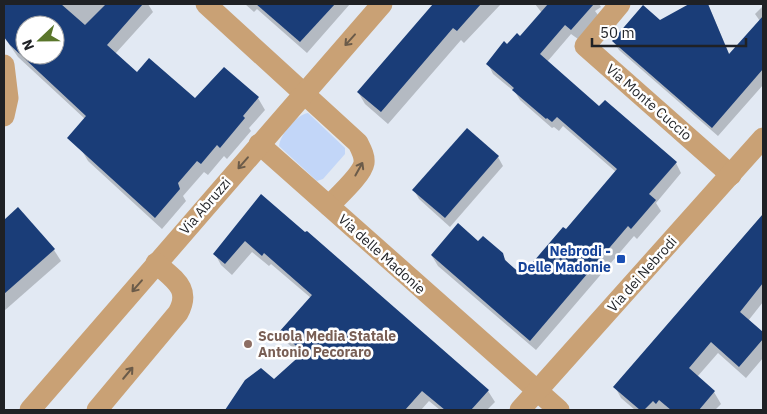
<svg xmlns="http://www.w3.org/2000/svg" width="767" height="414" font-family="'IBM Plex Sans',sans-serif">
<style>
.green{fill:#c2d6f8}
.shadow{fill:#0003;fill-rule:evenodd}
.building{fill:#1a3d78;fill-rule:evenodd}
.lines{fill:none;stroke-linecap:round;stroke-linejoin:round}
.minor{stroke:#c9a175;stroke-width:21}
.oneway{stroke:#6b5b49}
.transit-dot{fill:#1a4fb4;stroke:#fff;stroke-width:2}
.education-dot{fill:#8d6e63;stroke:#fff;stroke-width:2}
.labels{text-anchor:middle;stroke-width:5;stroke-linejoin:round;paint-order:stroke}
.street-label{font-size:14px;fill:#1f2125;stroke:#fff}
.transit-label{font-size:14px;font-weight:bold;fill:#164399;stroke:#fff;text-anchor:end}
.education-label{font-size:14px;font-weight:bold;fill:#785e54;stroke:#fff;text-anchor:start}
</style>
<rect width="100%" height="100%" fill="#e2e9f3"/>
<path class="green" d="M308,113L345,148V154L323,179L317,181L279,146C280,135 296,115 308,113Z"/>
<g class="shadow">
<path d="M4,4H148L153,12L115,54L137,74L195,100L225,69L258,98L265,110L249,128L251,131L227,159L224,156L208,175L204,172L183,196L186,201L162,229L88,161L81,149L85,119L18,57L4,37ZM25,25H55V55H25Z"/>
<polygon points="245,4 350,4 307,53 257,9 254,12"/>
<polygon points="434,4 501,4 464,43 461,40 388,124 365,104 358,92"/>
<polygon points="535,4 599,4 601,7 595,11 598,15 578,39 571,34 547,62 599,108 676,163 681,173 656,203 661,211 637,239 634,236 536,350 438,266 432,256 478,243 502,254 508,264 522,276 566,231 616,172 563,126 559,131 554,127 552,128 520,100 515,92 493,74 488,64 520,37 542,13"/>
<polygon points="691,4 708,4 730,56 760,21 755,14 763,6 763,85 718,136 619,50 613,41 660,22"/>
<polygon points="498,157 503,166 450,227 419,199 414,190"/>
<polygon points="261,196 305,234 307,232 488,391 495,402 487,410 440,410 429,401 421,410 366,410 361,406 358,410 230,410 229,407 274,381 302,355 287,343 280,332 311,298 271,264 269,266 252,252 232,275 221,265 215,254"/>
<polygon points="18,209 54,250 61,261 4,311 4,222"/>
<polygon points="763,214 763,302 748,321 763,334 763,358 746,378 718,353 697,377 714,392 721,404 715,410 635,410 621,398 615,387"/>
</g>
<g class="building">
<path d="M4,4H61L85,25L106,4H143L107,45L137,72L149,58L195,98L224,67L259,97L243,116L245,118L220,148L217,145L201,164L197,161L178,183L180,189L155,218L67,138L86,116L10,45L4,37ZM25,25H55V55H25Z"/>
<polygon points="256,4 335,4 300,42"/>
<polygon points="433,4 481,4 457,31 453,28 381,112 357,92"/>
<polygon points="548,4 594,4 571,30 565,25 540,54 599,106 605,100 677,162 649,194 656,200 631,229 628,226 530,341 431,255 458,223 478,241 483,236 503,253 505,260 522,275 563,227 566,229 617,169 557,117 552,122 547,118 546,119 512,90 514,88 486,64 504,41 507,44 517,33 520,36"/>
<polygon points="689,4 708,4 729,54 763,16 763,69 712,128 612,41 643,5 660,20"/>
<polygon points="467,128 499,156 445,218 412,190"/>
<polygon points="261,194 305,232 307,231 489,390 471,410 445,410 422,391 405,410 225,410 245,380 261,368 274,379 304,352 279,332 312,295 264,253 262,256 245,241 225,264 213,254"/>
<polygon points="18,207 55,249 4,294 4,220"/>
<polygon points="763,214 763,283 740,312 763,332 763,339 739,367 711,342 689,368 715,391 699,410 671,410 659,400 656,404 653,401 644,410 640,410 613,387"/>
</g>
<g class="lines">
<g class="minor">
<path d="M206,4L358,143C361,149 365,156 364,163C362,175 337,197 329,206"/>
<polyline points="620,4 585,46 731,175"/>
<polyline points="4,65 8,98 4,116"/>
<polyline points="259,144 559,410"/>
<polyline points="30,410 382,4"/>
<path d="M97,410L178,313C192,288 173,279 156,263"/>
<polyline points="520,410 763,138"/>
</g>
</g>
<defs><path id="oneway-shaft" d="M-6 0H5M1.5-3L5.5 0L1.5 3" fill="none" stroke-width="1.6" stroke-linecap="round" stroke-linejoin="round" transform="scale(1.25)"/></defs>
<g class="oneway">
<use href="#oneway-shaft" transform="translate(350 40) rotate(132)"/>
<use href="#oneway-shaft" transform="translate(243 163) rotate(131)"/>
<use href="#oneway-shaft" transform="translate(359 169) rotate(-61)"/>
<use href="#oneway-shaft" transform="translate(137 286) rotate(131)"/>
<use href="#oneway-shaft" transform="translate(128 373) rotate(-50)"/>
</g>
<rect class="transit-dot" x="616" y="254" width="10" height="10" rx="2.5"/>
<circle class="education-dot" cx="248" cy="344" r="5"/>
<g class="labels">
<g class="street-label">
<text transform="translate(649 102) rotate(41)" y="5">Via Monte Cuccio</text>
<text transform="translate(205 206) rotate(-49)" y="5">Via Abruzzi</text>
<text transform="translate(382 254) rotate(42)" y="5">Via delle Madonie</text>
<text transform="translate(642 274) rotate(-48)" y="5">Via dei Nebrodi</text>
</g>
<g class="transit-label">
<text x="611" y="256">Nebrodi -<tspan x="611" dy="16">Delle Madonie</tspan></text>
</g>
<g class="education-label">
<text x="258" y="341">Scuola Media Statale<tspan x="258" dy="16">Antonio Pecoraro</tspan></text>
</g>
</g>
<rect width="767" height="414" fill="none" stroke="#1f2125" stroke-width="10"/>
<g transform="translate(40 40) rotate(248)"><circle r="24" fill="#ffffff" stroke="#a5a6a8"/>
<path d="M0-4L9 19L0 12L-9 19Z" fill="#5a762b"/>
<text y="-8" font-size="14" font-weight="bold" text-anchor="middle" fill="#1f2125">N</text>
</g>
<path d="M592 38v8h154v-8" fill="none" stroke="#1f2125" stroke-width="2.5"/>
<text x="600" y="38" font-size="15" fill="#1f2125" stroke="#ffffff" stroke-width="4" paint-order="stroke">50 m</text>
</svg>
